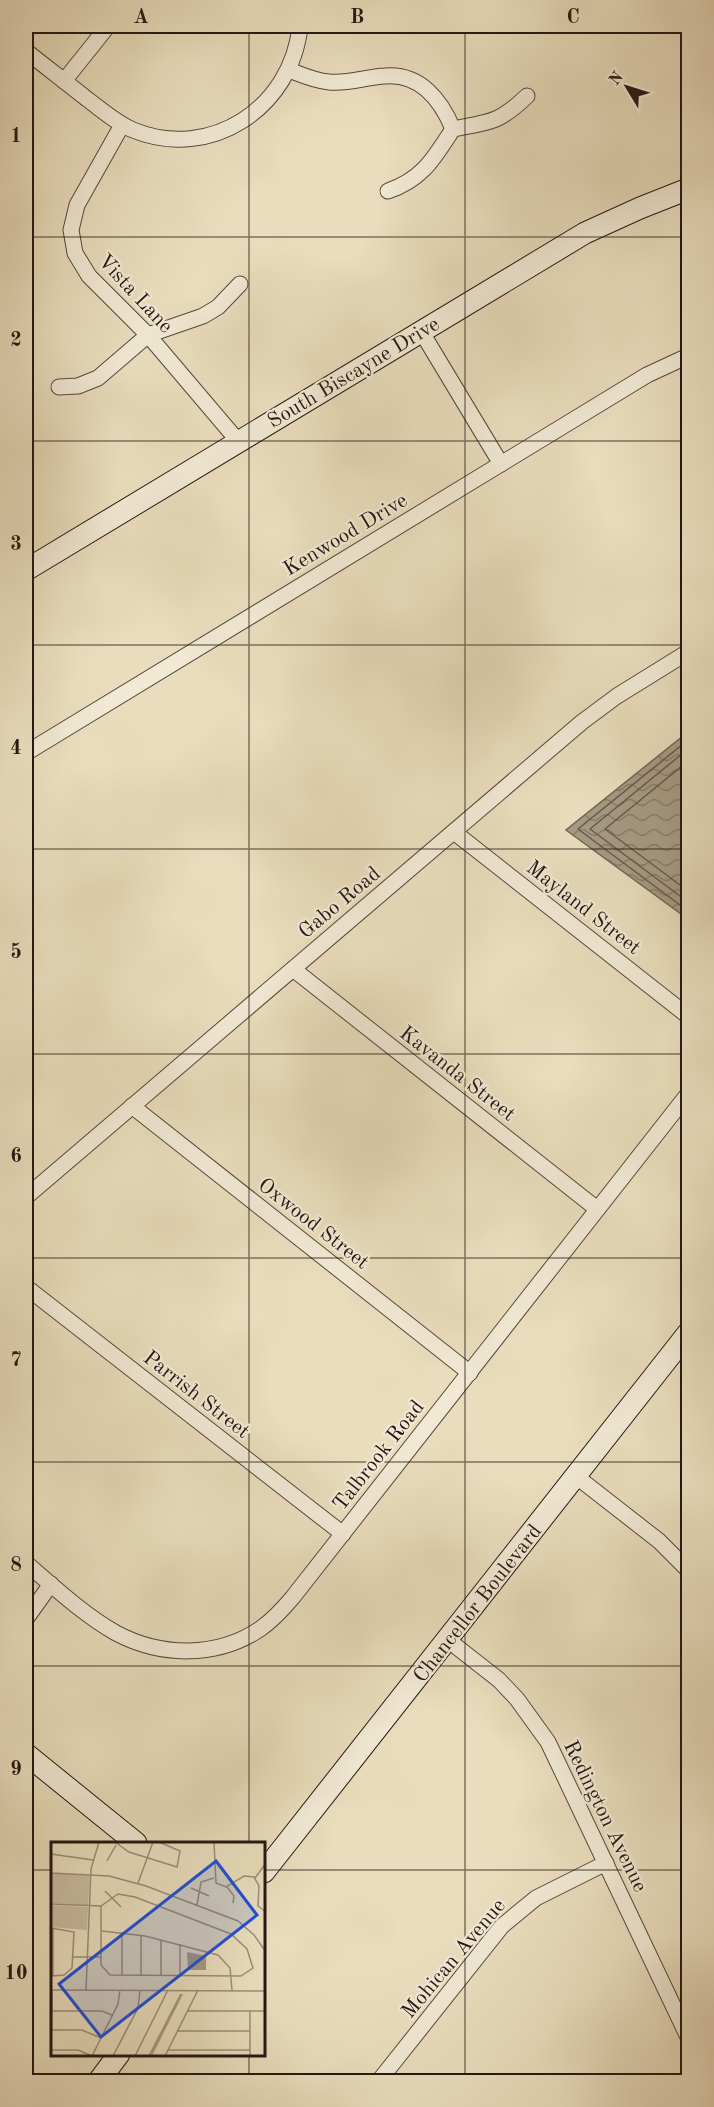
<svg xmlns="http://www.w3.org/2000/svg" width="714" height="2107" font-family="'Old Standard TT',serif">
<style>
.water{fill:url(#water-waves);stroke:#726656;stroke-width:1.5}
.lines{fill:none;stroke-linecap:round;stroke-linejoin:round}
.shore{stroke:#65584a;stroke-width:1.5}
.street-casing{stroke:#55483d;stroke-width:17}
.secondary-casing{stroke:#241712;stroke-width:23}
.street{stroke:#f1e9d4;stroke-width:15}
.secondary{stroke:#f1e9d4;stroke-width:21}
.grid{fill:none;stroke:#241712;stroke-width:1.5;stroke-opacity:0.55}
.labels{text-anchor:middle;stroke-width:4.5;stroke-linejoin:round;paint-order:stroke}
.street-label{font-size:21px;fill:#241712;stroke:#f1e9d4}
.inset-road{fill:none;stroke:#9a8e79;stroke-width:1.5}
.view{fill:#1d4ed8;fill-opacity:0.15;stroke:#1d4ed8;stroke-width:3}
.inset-edge{fill:none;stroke:#241712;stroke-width:3}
.neatline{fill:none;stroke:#241712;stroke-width:2}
.grid-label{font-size:20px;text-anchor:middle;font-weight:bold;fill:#241712}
</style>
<defs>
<pattern id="water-waves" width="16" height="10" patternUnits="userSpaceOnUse" patternTransform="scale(1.5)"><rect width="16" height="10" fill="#a69a83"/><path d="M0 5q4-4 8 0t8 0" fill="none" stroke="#877d6a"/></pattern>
</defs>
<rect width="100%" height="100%" fill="#e9ddbd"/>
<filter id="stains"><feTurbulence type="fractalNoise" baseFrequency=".00333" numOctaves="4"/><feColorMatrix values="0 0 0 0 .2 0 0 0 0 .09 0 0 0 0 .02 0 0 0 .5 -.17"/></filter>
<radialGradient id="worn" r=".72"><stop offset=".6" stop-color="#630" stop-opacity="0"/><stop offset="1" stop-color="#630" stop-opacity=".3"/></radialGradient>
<polygon class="water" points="688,732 688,919 566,830"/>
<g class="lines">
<g class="shore">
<polyline points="688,740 578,829 688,911"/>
<polyline points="688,749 590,829 688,902"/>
<polyline points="688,761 605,829 688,891"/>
</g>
<g class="street-casing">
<g id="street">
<path d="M26,51C46,67 67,83 87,99C102,110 116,123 133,130C211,162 292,107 300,26"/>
<path d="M289,70C302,75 315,81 329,82C348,84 366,77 385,76C420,73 441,100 453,129"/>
<polyline points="64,81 108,26"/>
<polyline points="122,125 77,205 71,230 75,253 89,276 148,335 238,441"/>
<path d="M453,129C490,122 499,123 527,96"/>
<path d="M388,191C423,179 434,158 453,129"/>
<polyline points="421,331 501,464"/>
<polyline points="59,387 78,386 98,378 148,335 203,316 218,307 240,284"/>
<polyline points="26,753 647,375 688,356"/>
<polyline points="454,832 688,1016"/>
<polyline points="293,969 597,1209"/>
<polyline points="132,1106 470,1373"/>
<polyline points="26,1197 582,722 617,696 688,652"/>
<polyline points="26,1287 343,1534"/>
<polyline points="577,1477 659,1541 688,1570"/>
<path d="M26,1563C54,1587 84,1615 116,1633C161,1657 217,1658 260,1629C273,1620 283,1609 293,1597L688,1094"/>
<polyline points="26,1619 51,1584"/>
<polyline points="448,1640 499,1680 517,1699 548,1742 688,2037"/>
<polyline points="378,2082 502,1926 536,1898 606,1863"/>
</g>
</g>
<g class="secondary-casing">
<g id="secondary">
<polyline points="26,570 585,233 640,208 688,189"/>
<polyline points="26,1754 136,1843"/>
<polyline points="264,1872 688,1333"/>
<polyline points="98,2082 119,2054"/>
</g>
</g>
<use href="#street" class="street"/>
<use href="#secondary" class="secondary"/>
</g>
<path class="grid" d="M249,26V1843M465,26V2082M26,237H688M26,441H688M26,645H688M26,849H688M26,1054H688M26,1258H688M26,1462H688M26,1666H688M26,1870H52M264,1870H688M249,2054V2082"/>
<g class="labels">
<g class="street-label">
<text transform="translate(136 293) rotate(47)" y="7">Vista Lane</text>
<text transform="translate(353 372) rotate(-31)" y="7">South Biscayne Drive</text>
<text transform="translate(345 534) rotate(-31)" y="7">Kenwood Drive</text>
<text transform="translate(339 902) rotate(-40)" y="7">Gabo Road</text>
<text transform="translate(584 907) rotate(38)" y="7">Mayland Street</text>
<text transform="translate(458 1073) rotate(38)" y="7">Kavanda Street</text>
<text transform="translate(314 1223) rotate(38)" y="7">Oxwood Street</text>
<text transform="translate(197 1394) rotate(38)" y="7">Parrish Street</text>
<text transform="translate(378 1455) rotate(-52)" y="7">Talbrook Road</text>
<text transform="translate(477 1603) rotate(-52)" y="7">Chancellor Boulevard</text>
<text transform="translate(606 1816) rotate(64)" y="7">Redington Avenue</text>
<text transform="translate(453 1958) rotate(-50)" y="7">Mohican Avenue</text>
</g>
</g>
<g transform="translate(51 1842)">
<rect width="214" height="214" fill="#e9ddbd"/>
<path d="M0,31L39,33L37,63L0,61ZM0,63L37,65L36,88L0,85Z" fill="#c8bba0"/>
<path d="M136,110L155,114V128H137ZM129,152H132L101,214H97Z" fill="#a69a83"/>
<path class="inset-road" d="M64,0L78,10L126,25L129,9L108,0M163,0L165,41L175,45L193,34L203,35L208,44L207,64L215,70M0,12L42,18M56,19L65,3M0,31L58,34L95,44L187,79L203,93L215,110M204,36L215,21M87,41L102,0M176,45L183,54L182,61M140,46L158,54M54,49L70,65M0,62L50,64L67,52L84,55L180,92L196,107L202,126L190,134L59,133L50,123V64M146,63L150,40L163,36M0,86L23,90L21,126L13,133L0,134M51,89L94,94L167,113L179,126L181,148M71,90V134M22,115H50M2,134V86M90,134V94M110,134V98M129,134V102M0,148L215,149M35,148L40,27L48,0M1,169H51L61,173M137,169H215M199,169V214M1,188H31L50,196M127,189H199M0,208H27L41,214M117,208H199M0,214L1,148M41,214L67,162L69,148M62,214L87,166L89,148M84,214L117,148M114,214L147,148"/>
<path class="view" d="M165,19L206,73L50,195L8,142Z"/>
<rect width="214" height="214" class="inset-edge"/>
</g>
<rect width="714" height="2107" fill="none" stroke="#e9ddbd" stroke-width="66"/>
<g transform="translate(627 87) rotate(308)" stroke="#f1e9d4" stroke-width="4.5" paint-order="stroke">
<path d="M0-4.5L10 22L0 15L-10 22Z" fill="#241712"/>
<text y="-9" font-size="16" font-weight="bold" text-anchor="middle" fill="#241712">N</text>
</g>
<rect x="33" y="33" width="648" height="2041" class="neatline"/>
<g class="grid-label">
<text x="141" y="23">A</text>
<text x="357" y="23">B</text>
<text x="573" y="23">C</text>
<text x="16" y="142">1</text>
<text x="16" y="346">2</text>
<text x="16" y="550">3</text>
<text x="16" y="754">4</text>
<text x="16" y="958">5</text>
<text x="16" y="1162">6</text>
<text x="16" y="1366">7</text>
<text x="16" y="1571">8</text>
<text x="16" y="1775">9</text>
<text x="16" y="1979">10</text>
</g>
<rect width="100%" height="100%" filter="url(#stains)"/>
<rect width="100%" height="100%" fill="url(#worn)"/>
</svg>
